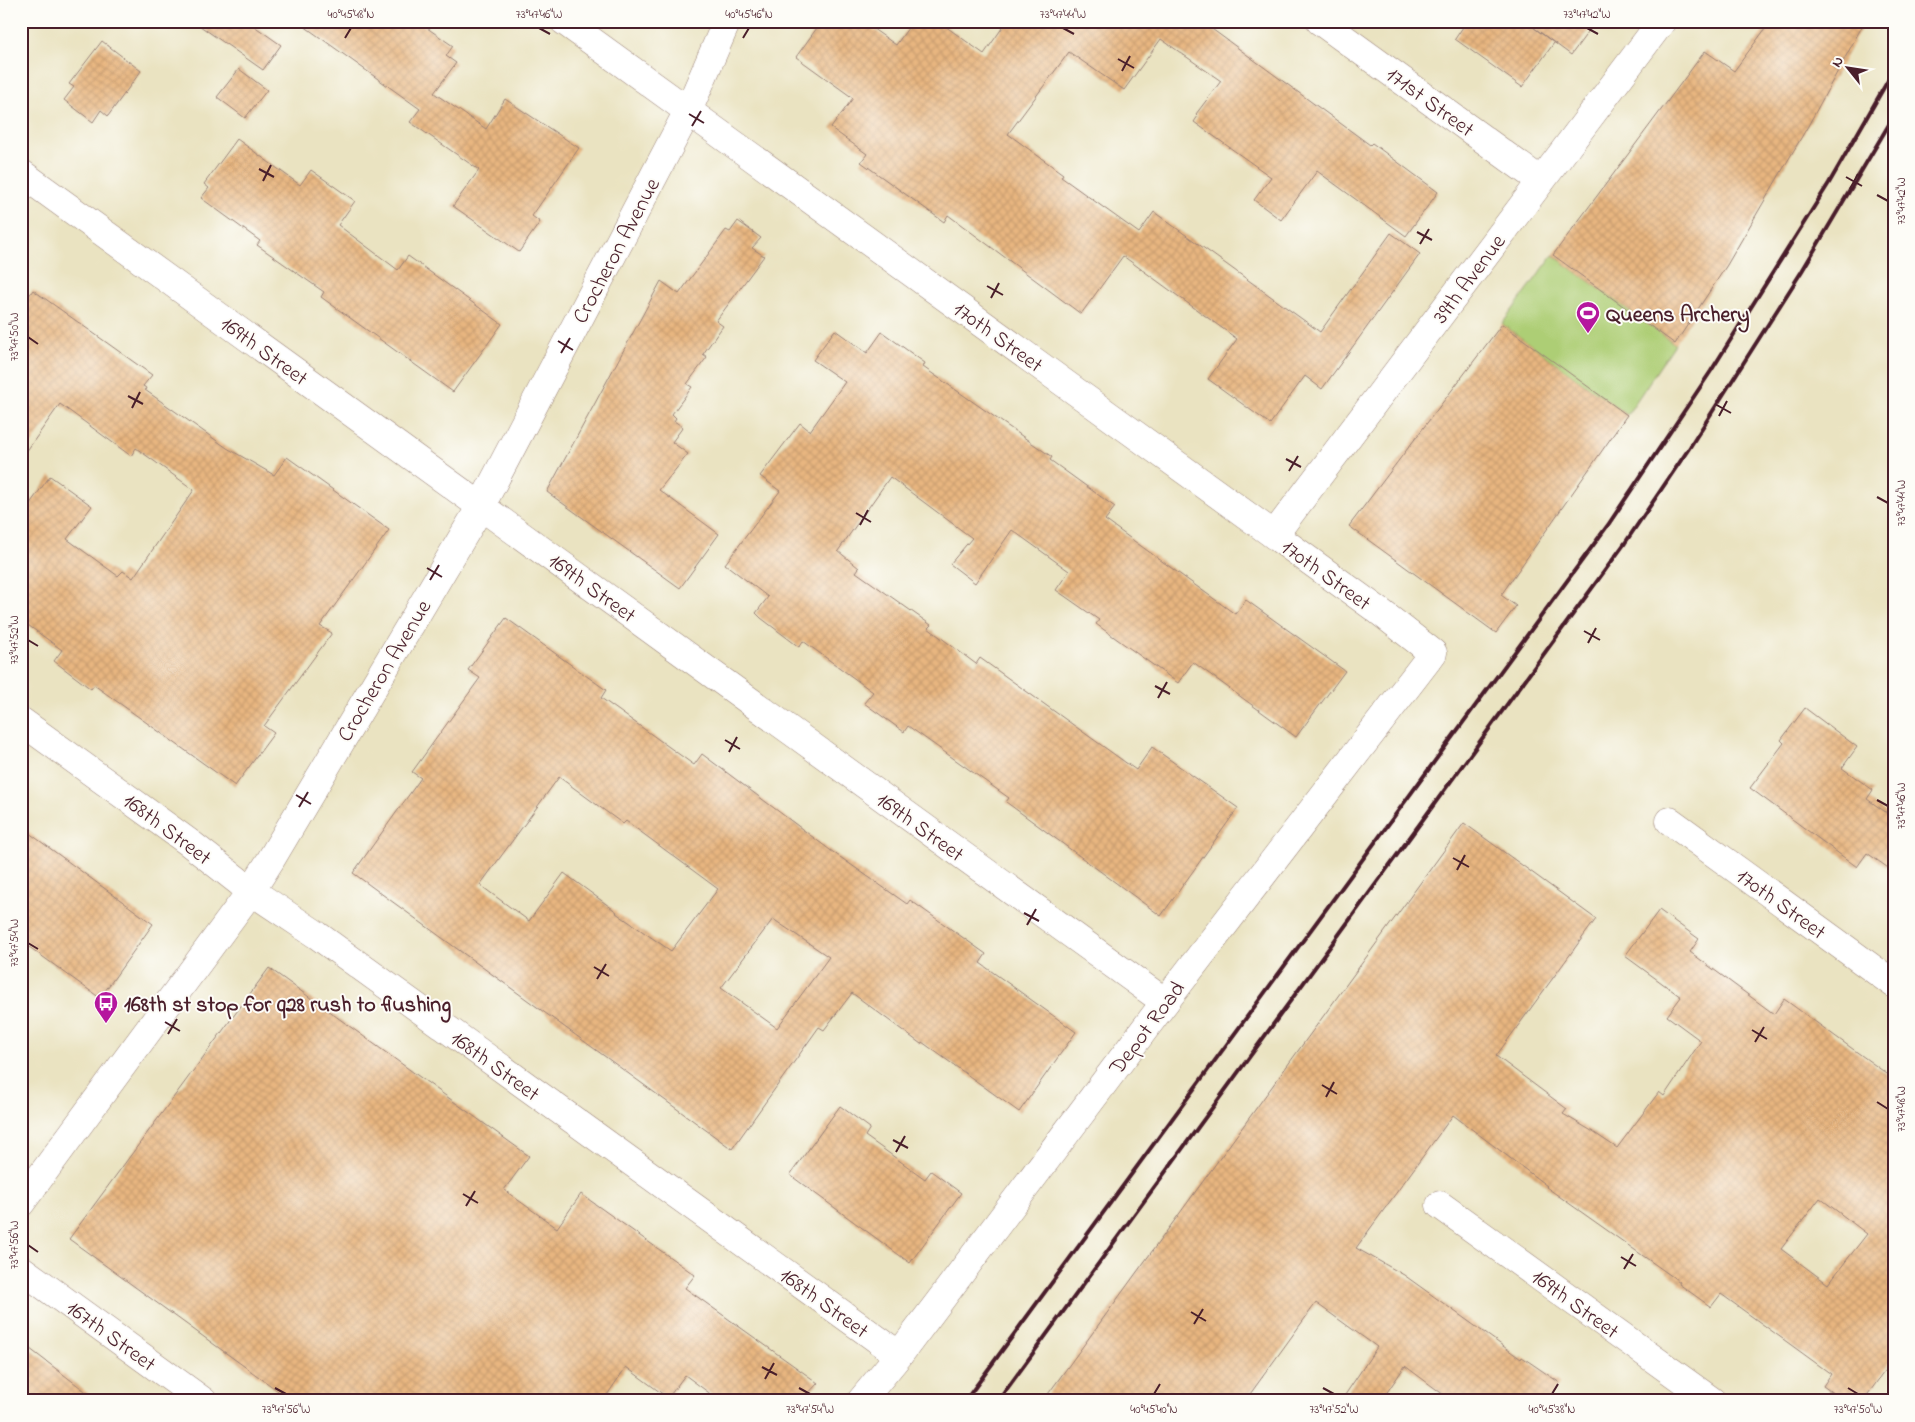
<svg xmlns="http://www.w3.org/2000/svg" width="1915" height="1422" font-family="'Indie Flower',sans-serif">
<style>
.garden{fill:#adce75;stroke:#7c7650}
.building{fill:url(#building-cross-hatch);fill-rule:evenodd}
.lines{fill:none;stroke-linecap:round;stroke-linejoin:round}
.minor-casing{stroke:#9a8176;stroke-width:29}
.minor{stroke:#fff;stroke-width:28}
.rail{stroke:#4a1f2b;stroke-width:4}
.ticks{fill:none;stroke:#4a1f2b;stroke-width:2}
.labels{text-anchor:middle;stroke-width:4;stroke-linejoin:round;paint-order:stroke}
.street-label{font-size:22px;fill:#4a1f2b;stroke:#fdfcf7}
.poi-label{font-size:22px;font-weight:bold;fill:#4a1f2b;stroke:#fdfcf7;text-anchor:start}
.neatline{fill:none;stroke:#4a1f2b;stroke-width:2}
.ticks-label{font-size:12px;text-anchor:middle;fill:#4a1f2b}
</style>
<defs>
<pattern id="building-cross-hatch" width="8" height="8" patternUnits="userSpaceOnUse" patternTransform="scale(1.25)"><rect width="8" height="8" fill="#e8b680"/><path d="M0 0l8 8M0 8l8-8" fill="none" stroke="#c89c6f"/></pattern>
</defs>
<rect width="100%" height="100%" fill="#fdfcf7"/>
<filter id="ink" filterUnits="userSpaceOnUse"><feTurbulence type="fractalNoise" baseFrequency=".02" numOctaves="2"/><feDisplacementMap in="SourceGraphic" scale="10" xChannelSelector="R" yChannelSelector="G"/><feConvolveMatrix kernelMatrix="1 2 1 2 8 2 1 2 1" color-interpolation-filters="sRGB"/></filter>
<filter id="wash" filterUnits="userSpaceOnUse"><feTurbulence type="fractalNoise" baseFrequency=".0096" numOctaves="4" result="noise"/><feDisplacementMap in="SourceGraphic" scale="20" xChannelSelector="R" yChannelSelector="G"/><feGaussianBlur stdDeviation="1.12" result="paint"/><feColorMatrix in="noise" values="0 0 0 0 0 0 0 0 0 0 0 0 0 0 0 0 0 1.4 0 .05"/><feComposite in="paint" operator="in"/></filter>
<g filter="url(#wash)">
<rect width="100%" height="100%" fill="#eae3c1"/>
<polygon class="garden" points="1553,255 1675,344 1627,415 1502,324"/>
<g id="blocks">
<g class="building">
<polygon points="193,21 247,21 281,45 263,70"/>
<polygon points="297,21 417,21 453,46 446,56 456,63 434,93 486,129 505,99 579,148 532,216 540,222 519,252 453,206 479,170 410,122 420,109"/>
<polygon points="822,21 862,21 896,45 913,21 938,21 984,54 1007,21 1201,21 1370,145 1372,143 1438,192 1406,236 1317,171 1281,220 1254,200 1271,177 1194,122 1198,116 1196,114 1221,81 1161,39 1124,90 1069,52 1008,134 1063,174 1061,177 1139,233 1154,212 1320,332 1391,233 1420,254 1322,389 1305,376 1270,424 1208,379 1237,339 1123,256 1081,314 948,215 944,222 861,162 867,154 831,128 853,98 796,57"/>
<polygon points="1467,21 1525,21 1554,43 1522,87 1455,39"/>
<polygon points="1525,21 1596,21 1571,55"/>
<polygon points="1771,21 1865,21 1808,126 1727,265 1675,344 1553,255 1705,51 1734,71"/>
<polygon points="102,41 141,71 108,116 101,110 93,122 64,100 74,87 69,84"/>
<polygon points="239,69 267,90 245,118 217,97"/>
<polygon points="237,139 300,185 311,170 355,201 338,225 398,270 408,256 502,324 453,392 321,297 324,292 257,245 260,241 201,198 209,188 204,184"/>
<polygon points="738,221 761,238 752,248 764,256 716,321 723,326 703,354 707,357 687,384 692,387 672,414 676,418 674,421 683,427 672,442 688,454 659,490 719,534 680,588 547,492 661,281 679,294 726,230 730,232"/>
<polygon points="33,290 152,375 143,386 146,388 145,390 227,448 274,475 287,457 389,530 320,626 332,633 264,726 274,733 235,786 94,685 91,689 54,661 62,650 21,620 21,516 50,476 92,506 67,539 118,576 123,571 133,578 194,490 136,448 131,456 60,404 21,459 21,307"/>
<polygon points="1502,324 1627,415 1501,595 1516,606 1496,633 1349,526"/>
<polygon points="835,330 867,353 882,332 925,363 923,367 1052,457 1050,460 1115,507 1105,520 1235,614 1246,600 1345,671 1296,737 1193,662 1178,683 1096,624 1099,620 1056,590 1069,571 1012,530 975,583 950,564 972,538 890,477 838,551 859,568 856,572 931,625 928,628 976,664 980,658 1136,770 1152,747 1238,808 1161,916 1006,802 1009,798 908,726 904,732 864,703 873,692 803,641 799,647 761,618 756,613 768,597 725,564 780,491 760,476 800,423 810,431 845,382 813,360"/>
<path d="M506,618L606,690L601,698L694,765L702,754L830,850L907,904L910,900L986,954L980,963L1076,1032L1019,1112L922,1042L921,1044L852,993L824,1030L819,1027L732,1149L353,873L421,778L412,772L480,678L468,670ZM559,777L623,824L626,821L718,889L671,951L616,913L617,912L564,873L529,921L480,885ZM773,919L829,957L777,1028L721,988Z"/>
<polygon points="1805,708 1857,747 1842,768 1873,790 1867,799 1894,818 1894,872 1867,853 1857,867 1750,788 1784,743 1781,740"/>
<path d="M1464,823L1596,919L1496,1056L1567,1109L1563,1114L1590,1130L1617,1148L1659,1092L1664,1096L1701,1041L1667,1016L1681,997L1625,956L1659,910L1699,939L1690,952L1774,1014L1784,999L1894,1079V1358L1863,1401H1844L1823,1386L1831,1374L1721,1294L1711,1307L1679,1284L1680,1282L1546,1187L1547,1186L1453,1115L1356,1248L1404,1275L1521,1359L1522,1357L1560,1383L1547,1401H1452L1405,1366L1381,1401H1341L1377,1347L1316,1303L1245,1401H1043ZM1820,1198L1867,1234L1828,1284L1781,1249Z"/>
<polygon points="21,827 153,924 100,998 21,941"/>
<polygon points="269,968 529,1156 504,1190 557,1228 581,1194 695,1275 685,1288 818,1383 801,1401 720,1401 685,1375 668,1398 626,1367 603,1401 292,1401 69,1239"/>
<polygon points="840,1106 870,1128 865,1136 925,1179 931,1171 961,1193 910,1263 790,1175"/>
<polygon points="21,1342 98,1401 21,1401"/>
</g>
</g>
</g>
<g filter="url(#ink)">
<use href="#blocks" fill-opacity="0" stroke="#9a8176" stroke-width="1"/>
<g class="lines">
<g class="minor-casing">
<g id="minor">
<polyline points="564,21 1379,611 1433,653 1165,1002 899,1355 861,1401"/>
<polyline points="1320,21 1541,181"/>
<polyline points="21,173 1165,1002"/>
<polyline points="1274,535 1662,21"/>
<polyline points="21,721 191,844 251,891 317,935 899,1355"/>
<polyline points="1670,821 1894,984"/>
<polyline points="21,1203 251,891 270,861 481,506 688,111 727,21"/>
<polyline points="1440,1205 1712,1401"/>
<polyline points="21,1269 203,1401"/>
</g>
</g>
<use href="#minor" class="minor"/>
<g class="rail">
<polyline points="965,1401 1608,525 1711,371 1829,183 1894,70"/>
<polyline points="998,1401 1625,543 1688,450 1802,271 1894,116"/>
</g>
</g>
</g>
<path class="ticks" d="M539,28L550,34M1063,28L1074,34M1587,28L1598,34M345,38L351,28M743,38L749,28M1118,59L1134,68M1122,71L1130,56M689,114L704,123M692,126L701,111M259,169L274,177M1846,177L1862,186M263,181L271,165M1850,189L1858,174M1877,195L1888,201M1417,232L1432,240M1420,244L1429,229M987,286L1003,295M991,298L999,283M28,337L38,344M558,341L573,350M561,353L570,338M128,396L143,404M1715,404L1731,413M132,408L140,392M1719,416L1727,401M1286,459L1301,467M1289,471L1298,456M1877,497L1888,503M856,513L871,522M860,525L868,510M427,568L442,577M430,580L439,565M1584,631L1600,640M28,640L38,646M1588,643L1596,628M1155,686L1170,694M1158,698L1167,682M725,740L740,749M729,752L737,737M296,795L311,804M1877,800L1888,806M299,807L308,792M1453,858L1469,867M1457,870L1465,855M1024,913L1039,921M1027,925L1036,909M28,943L38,949M594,967L609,976M597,979L606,964M165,1022L180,1031M1752,1030L1767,1039M168,1034L177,1019M1755,1042L1764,1027M1322,1085L1337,1094M1326,1097L1334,1082M1877,1102L1888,1109M893,1140L908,1148M896,1152L905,1136M463,1194L478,1203M466,1206L475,1191M28,1245L38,1252M1621,1257L1636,1266M1624,1269L1633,1254M1191,1312L1206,1321M1194,1324L1203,1309M762,1367L777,1375M765,1379L774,1363M275,1388L286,1394M799,1388L810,1394M1323,1388L1334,1394M1848,1388L1858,1394M1154,1394L1160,1384M1552,1394L1558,1384"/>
<defs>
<g id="stadium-pin" transform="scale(1.25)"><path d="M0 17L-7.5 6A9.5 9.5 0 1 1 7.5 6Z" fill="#b5179e" stroke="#fdfcf7"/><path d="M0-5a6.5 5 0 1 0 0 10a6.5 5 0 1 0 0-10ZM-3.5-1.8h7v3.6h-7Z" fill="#fff"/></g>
<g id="bus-pin" transform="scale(1.25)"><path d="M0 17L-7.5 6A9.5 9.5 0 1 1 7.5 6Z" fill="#b5179e" stroke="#fdfcf7"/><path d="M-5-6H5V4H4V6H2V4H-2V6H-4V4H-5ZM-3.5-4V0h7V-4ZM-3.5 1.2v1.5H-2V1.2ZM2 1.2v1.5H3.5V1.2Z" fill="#fff"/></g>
</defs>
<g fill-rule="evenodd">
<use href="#stadium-pin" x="1588" y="313"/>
<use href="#bus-pin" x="106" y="1003"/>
</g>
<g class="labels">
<g class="street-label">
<text transform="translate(1431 101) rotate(36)" y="8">171st Street</text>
<text transform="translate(615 250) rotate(-62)" y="8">Crocheron Avenue</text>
<text transform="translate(1468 278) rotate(-53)" y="8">39th Avenue</text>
<text transform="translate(999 336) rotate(36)" y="8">170th Street</text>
<text transform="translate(265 350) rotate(36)" y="8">169th Street</text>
<text transform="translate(1327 574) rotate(36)" y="8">170th Street</text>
<text transform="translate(593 587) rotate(36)" y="8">169th Street</text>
<text transform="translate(383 670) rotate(-59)" y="8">Crocheron Avenue</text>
<text transform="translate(921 826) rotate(36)" y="8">169th Street</text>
<text transform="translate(168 828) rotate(37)" y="8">168th Street</text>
<text transform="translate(1782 903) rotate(36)" y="8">170th Street</text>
<text transform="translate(1146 1027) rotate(-53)" y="8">Depot Road</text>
<text transform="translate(496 1065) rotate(36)" y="8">168th Street</text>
<text transform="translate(825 1302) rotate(36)" y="8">168th Street</text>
<text transform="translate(1576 1303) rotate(36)" y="8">169th Street</text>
<text transform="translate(112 1335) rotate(36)" y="8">167th Street</text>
</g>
<g class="poi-label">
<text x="1606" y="321">Queens Archery</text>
<text x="124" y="1011">168th st stop for q28 rush to flushing</text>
</g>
</g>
<rect width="1915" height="1422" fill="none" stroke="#fdfcf7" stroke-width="55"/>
<g transform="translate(1848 68) rotate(300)" stroke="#fdfcf7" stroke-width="4" paint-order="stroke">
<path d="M0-4L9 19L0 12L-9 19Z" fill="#4a1f2b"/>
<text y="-8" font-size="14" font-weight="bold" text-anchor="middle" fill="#4a1f2b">N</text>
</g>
<rect x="28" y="28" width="1860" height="1366" class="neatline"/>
<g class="ticks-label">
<text x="351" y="18">40°45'48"N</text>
<text x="539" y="18">73°47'46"W</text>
<text x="749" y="18">40°45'46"N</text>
<text x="1063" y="18">73°47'44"W</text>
<text x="1587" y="18">73°47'42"W</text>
<text transform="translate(1901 201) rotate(-90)" y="4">73°47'42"W</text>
<text transform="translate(14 337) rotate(-90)" y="4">73°47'50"W</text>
<text transform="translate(1901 503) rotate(-90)" y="4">73°47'44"W</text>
<text transform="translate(14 640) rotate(-90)" y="4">73°47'52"W</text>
<text transform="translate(1901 806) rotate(-90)" y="4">73°47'46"W</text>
<text transform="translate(14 943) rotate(-90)" y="4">73°47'54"W</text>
<text transform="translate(1901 1109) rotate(-90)" y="4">73°47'48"W</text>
<text transform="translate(14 1245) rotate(-90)" y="4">73°47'56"W</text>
<text x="286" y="1413">73°47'56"W</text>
<text x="810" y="1413">73°47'54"W</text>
<text x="1154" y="1413">40°45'40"N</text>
<text x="1334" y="1413">73°47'52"W</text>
<text x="1552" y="1413">40°45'38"N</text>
<text x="1858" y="1413">73°47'50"W</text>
</g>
</svg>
